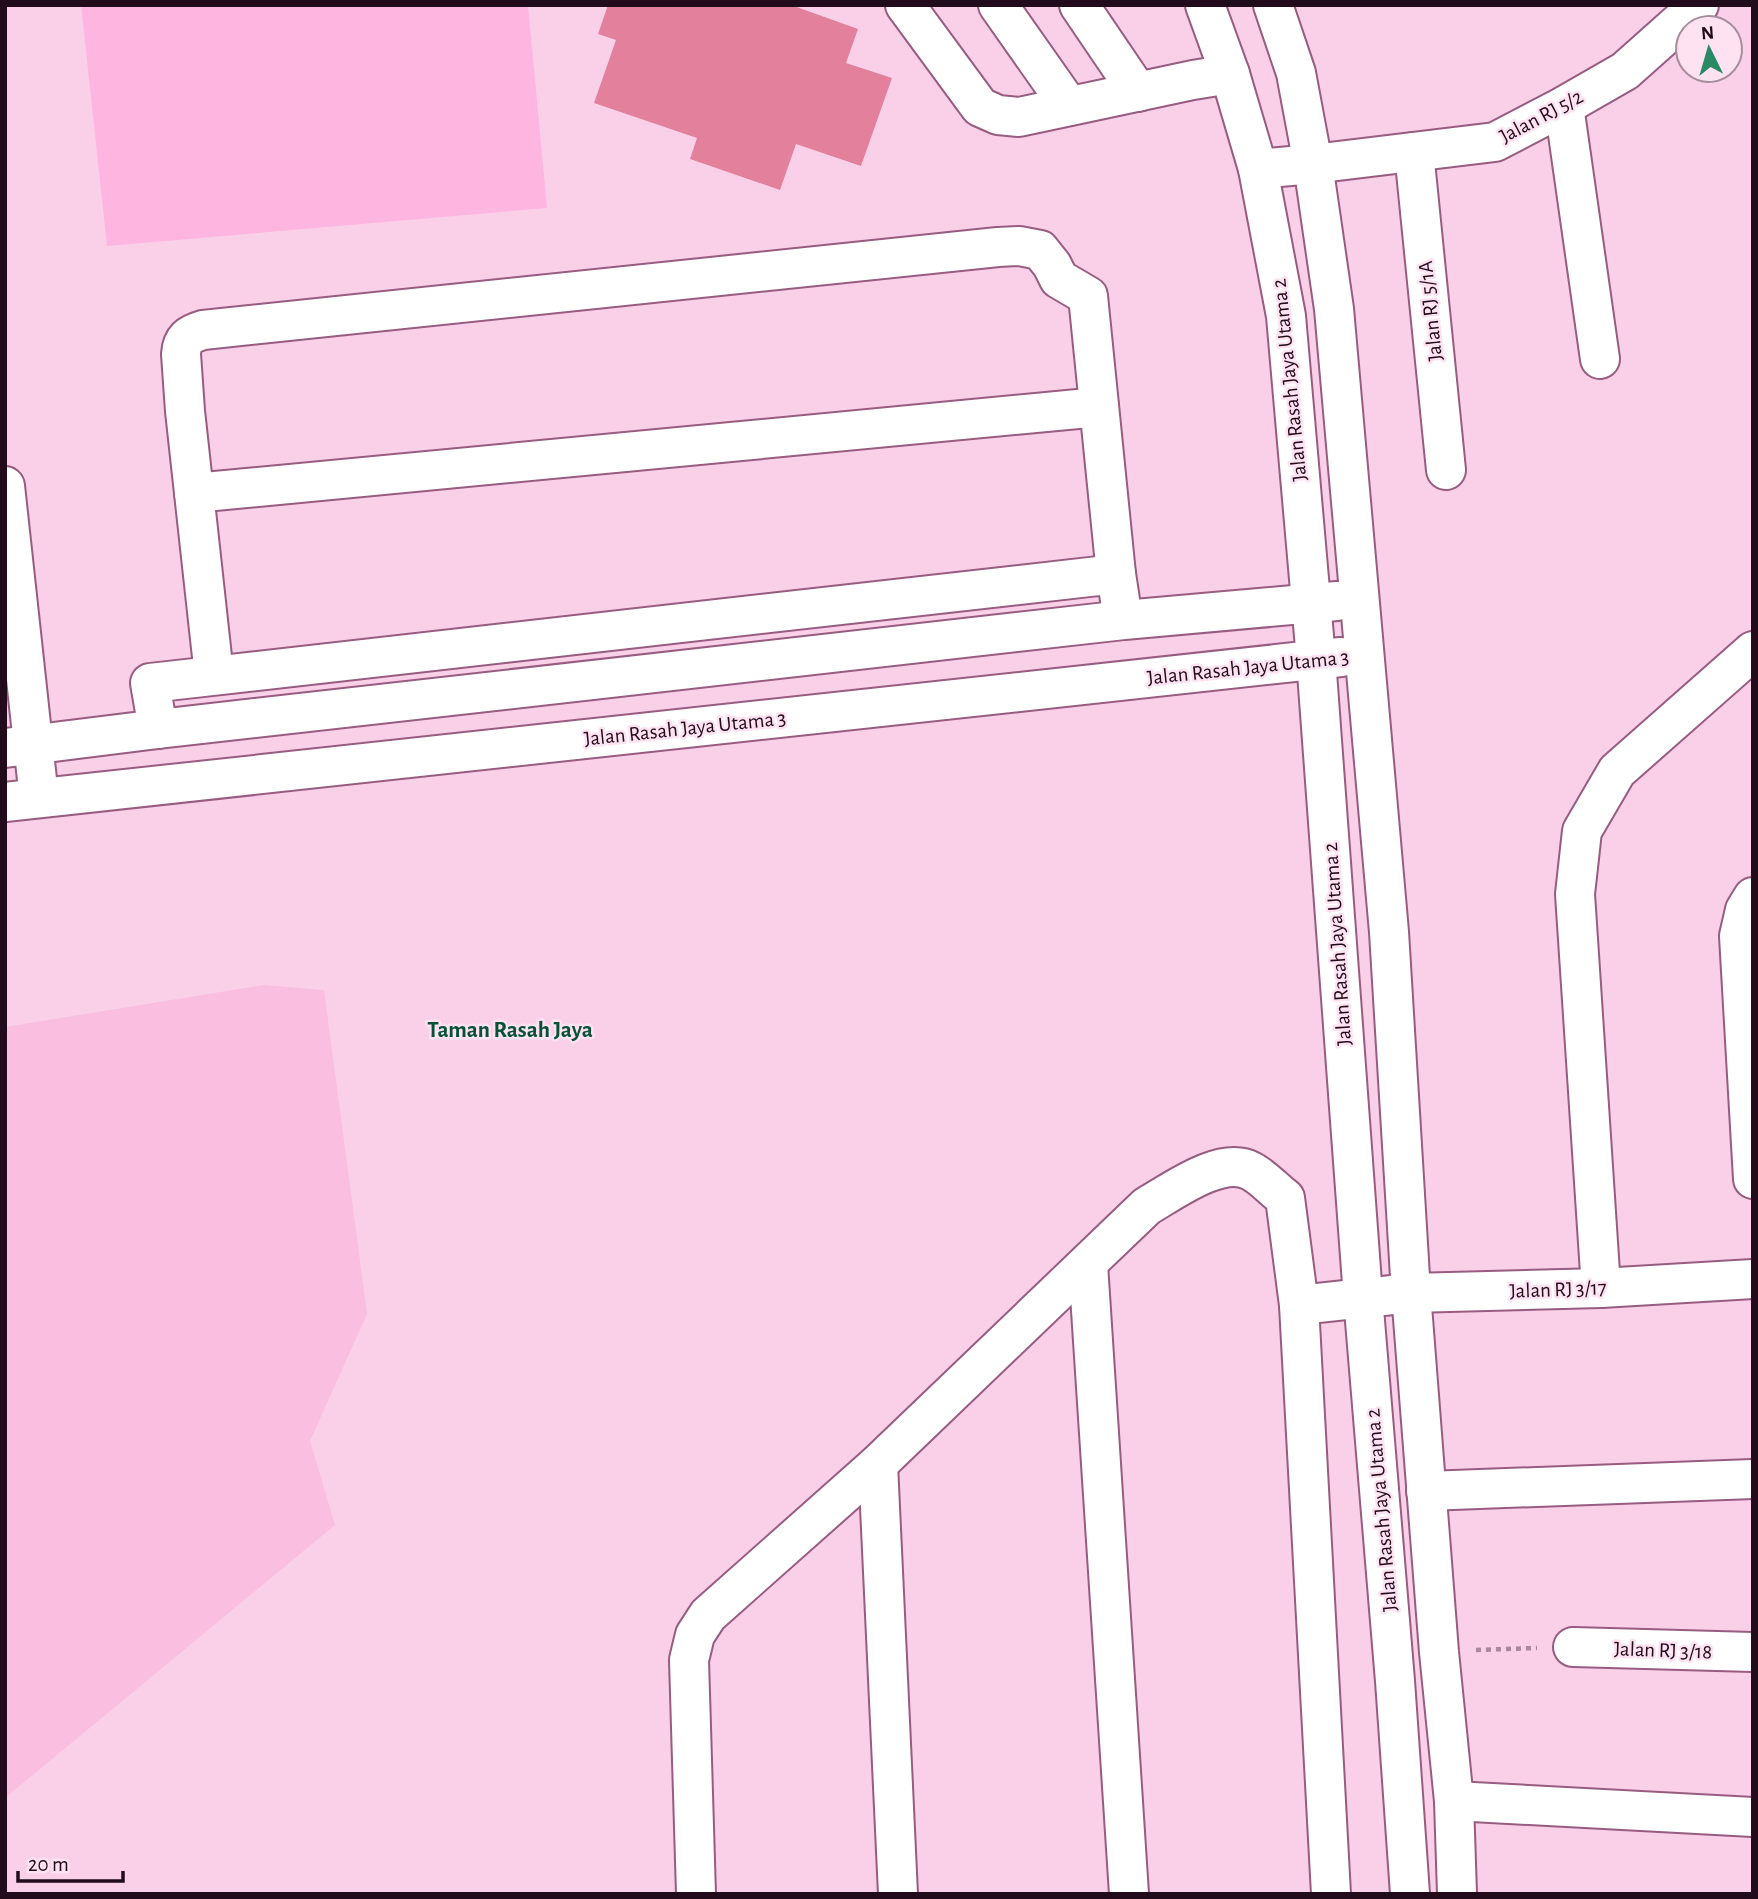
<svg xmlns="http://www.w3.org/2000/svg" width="1758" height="1899" font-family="'Alegreya Sans',sans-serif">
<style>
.built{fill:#f9bee0}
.green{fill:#feb6e1}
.building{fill:#e3809c}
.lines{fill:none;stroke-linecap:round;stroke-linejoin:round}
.minor-casing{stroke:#975c80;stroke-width:42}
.path{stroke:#aa879c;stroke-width:4.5;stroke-dasharray:5 5;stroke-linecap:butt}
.minor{stroke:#fff;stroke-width:38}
.labels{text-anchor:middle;stroke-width:5;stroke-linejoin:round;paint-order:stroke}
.street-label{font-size:21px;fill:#220b1a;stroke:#fee2f2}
.neighbourhood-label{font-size:23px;font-weight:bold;fill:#075137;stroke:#fee2f2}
</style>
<rect width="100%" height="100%" fill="#f9d0e8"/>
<polygon class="built" points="264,985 324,990 367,1314 310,1441 335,1525 5,1798 5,1027"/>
<polygon class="green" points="81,5 528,5 547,208 107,246"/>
<polygon class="building" points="608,5 791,5 858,29 846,63 892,78 861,166 796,144 780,190 690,159 697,138 594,103 616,40 598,34"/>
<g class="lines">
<g class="minor-casing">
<g id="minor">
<polyline points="905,5 980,107 998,115 1019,117 1193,80 1230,74"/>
<polyline points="998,5 1069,106"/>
<polyline points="1079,5 1138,92"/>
<polyline points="1205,5 1230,74 1258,169 1286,316 1316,659 1363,1297 1395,1681 1410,1894"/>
<polyline points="1273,5 1296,73 1313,164 1334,309 1389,932 1411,1293 1439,1652 1454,1801 1457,1894"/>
<polyline points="1564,106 1600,359"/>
<polyline points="1414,152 1446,470"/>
<polyline points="1258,169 1313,164 1495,142 1564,106 1625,71 1699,5"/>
<polyline points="5,486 39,798"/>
<polyline points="194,493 1099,407"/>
<path d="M214,675L185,411L181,354C182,339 189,334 203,330L998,247L1019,246L1040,250L1052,265L1059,279L1088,296L1116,574"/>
<polyline points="158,729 150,683 1116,574 1120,600"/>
<polyline points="5,748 158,729 1124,620 1337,601"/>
<polyline points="5,802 1341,657"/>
<polyline points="1753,897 1745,910 1739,936 1753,1179"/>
<polyline points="1088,1264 1129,1894"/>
<polyline points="1601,1288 1575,894 1582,831 1617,771 1753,651"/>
<polyline points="1299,1305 1411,1293 1601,1288 1753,1279"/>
<polyline points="878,1464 898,1894"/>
<polyline points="1426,1491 1753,1479"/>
<polyline points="1573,1647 1753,1652"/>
<polyline points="1454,1801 1753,1817"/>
<path d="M696,1894L689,1660L695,1635L708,1615L878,1464L1147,1206C1172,1192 1221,1155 1251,1171C1263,1177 1274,1190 1285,1198L1299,1305L1331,1894"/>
</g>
</g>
<polyline class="path" points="1476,1650 1537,1648"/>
<use href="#minor" class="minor"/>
</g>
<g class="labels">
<g class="street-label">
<text transform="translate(1541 116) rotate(-28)" y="7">Jalan RJ 5/2</text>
<text transform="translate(1430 311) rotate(-96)" y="7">Jalan RJ 5/1A</text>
<text transform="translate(1289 380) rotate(-96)" y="7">Jalan Rasah Jaya Utama 2</text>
<text transform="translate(1248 667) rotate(-6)" y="7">Jalan Rasah Jaya Utama 3</text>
<text transform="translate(685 728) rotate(-6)" y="7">Jalan Rasah Jaya Utama 3</text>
<text transform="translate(1337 944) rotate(-94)" y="7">Jalan Rasah Jaya Utama 2</text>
<text transform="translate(1558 1289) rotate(-2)" y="7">Jalan RJ 3/17</text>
<text transform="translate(1381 1510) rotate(-95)" y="7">Jalan Rasah Jaya Utama 2</text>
<text transform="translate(1663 1650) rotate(2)" y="7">Jalan RJ 3/18</text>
</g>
<g class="neighbourhood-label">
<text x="510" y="1037">Taman Rasah Jaya</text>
</g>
</g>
<rect width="1758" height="1899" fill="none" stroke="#220b1a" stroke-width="14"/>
<g transform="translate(1709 49) rotate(355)"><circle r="33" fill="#fee2f2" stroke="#a68c9c" stroke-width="2"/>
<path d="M0-5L12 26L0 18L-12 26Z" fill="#288a64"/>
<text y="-10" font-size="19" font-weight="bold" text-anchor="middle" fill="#220b1a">N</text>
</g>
<path d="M18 1871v10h105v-10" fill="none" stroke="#220b1a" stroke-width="3.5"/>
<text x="28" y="1871" font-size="21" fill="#220b1a" stroke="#fee2f2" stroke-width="5" paint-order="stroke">20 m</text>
</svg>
